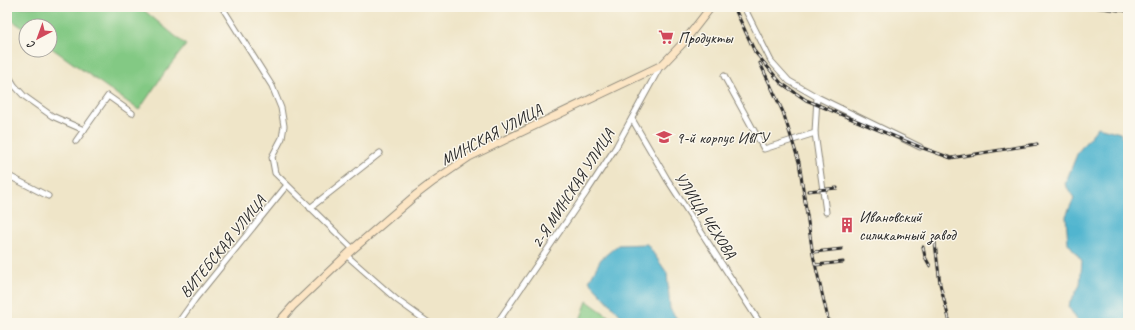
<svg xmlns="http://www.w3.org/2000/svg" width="1135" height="330" font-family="Caveat,sans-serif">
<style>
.green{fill:#83c984;stroke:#577a58}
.water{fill:#51b5cf;stroke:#3e707d}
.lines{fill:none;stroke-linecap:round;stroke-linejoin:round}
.street-casing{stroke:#8d887a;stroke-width:7}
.secondary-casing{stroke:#8d887a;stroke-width:9}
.street{stroke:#fff;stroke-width:5}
.secondary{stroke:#fce5c4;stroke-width:7}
.rail-casing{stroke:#2b2b2b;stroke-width:3}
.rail{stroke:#fbf7ec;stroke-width:1.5;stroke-dasharray:4.5;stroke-linecap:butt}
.labels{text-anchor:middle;stroke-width:3;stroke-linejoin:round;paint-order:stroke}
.poi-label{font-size:16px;fill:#2b2b2b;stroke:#fbf7ec;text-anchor:start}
.street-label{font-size:16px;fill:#2b2b2b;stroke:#fbf7ec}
</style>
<rect width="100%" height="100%" fill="#fbf7ec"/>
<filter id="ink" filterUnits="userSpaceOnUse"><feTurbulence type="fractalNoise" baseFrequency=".025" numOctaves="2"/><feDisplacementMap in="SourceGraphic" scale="8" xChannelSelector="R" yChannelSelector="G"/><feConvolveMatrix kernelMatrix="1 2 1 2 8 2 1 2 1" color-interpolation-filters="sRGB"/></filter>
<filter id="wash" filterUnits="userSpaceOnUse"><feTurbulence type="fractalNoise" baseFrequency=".012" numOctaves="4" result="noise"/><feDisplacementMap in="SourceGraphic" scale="16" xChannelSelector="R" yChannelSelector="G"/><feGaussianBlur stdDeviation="0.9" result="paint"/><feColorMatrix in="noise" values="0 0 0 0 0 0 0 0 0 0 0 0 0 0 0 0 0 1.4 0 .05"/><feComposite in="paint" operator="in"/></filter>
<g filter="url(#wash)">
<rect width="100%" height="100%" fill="#efe5c8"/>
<g class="green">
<polygon points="7,7 140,7 186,45 165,72 139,110 50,47 50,26 26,26 26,30 7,17"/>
<polygon points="587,301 618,323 579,323"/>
</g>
<g class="water">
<path d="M1098,127L1120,133L1128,145V208L1127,209C1126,216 1124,223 1128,229V323H1079L1068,306L1080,285L1082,261L1068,243L1066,216L1074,198L1065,184L1078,152Z"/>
<polygon points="647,244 667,273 670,309 680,323 631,323 625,320 589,281 601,259 618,245"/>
</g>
</g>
<g filter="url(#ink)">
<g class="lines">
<g class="street-casing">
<g id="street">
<polyline points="222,7 272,86 281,108 284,126 282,138 272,157 275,173 353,249"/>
<polyline points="744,7 771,61 789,81 817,97 920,147"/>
<polyline points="7,73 14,85 24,96 52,116 84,130"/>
<polyline points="724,76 764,149 815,133 817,97"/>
<polyline points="632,119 667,179 760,323"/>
<polyline points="815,133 826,212"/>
<polyline points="76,141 108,96 132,113"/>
<polyline points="7,175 48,196"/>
<polyline points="310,208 380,153"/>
<polyline points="346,255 397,300 429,323"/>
<polyline points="178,323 195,299 287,185"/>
<polyline points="497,323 586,193 616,147 661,65"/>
</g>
</g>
<g class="secondary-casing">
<polyline id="secondary" points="278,323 293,306 353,249 417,194 434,181 469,157 662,65 683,43 711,7"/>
</g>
<use href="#street" class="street"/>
<use href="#secondary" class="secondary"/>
<g class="rail-casing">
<g id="rail">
<polyline points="734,7 755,52 781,83 806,100 920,147 951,158 1037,144"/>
<polyline points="1092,7 1128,11"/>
<polyline points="760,63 783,112 799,162 813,255 829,323"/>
<polyline points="808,191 837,188"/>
<polyline points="934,235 940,284 950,323"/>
<polyline points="923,247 925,257 930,266"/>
<polyline points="814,252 842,249"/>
<polyline points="816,265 843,262"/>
</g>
</g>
<use href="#rail" class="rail"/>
</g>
</g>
<defs>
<g id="supermarket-bare" transform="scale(1.2)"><path d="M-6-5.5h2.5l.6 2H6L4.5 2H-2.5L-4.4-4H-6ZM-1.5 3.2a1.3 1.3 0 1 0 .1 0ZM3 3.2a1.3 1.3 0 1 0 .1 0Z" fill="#d1495b" stroke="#fbf7ec" stroke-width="2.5" paint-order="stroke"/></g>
<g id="university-bare" transform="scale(1.2)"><path d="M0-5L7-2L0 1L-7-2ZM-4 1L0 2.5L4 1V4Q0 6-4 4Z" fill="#d1495b" stroke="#fbf7ec" stroke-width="2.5" paint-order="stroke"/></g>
<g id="building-bare" transform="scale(1.2)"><path d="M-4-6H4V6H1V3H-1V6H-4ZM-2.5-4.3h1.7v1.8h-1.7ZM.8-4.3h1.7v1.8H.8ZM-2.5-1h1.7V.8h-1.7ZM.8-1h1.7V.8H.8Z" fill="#d1495b" stroke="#fbf7ec" stroke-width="2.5" paint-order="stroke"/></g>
</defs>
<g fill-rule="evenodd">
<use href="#supermarket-bare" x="666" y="37"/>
<use href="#university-bare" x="664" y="137"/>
<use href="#building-bare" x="847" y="225"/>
</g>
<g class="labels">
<g class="poi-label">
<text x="678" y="43">Продукты</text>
<text x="676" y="143">9-й корпус ИвГУ</text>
<text x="859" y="222">Ивановский<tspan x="859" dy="18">силикатный завод</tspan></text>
</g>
<g class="street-label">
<text transform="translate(491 134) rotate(-28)" y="6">МИНСКАЯ УЛИЦА</text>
<text transform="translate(572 188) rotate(-57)" y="6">2-Я МИНСКАЯ УЛИЦА</text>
<text transform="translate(706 215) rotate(57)" y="6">УЛИЦА ЧЕХОВА</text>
<text transform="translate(222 246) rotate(-51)" y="6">ВИТЕБСКАЯ УЛИЦА</text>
</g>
</g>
<rect width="1135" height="330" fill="none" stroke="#fbf7ec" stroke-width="24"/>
<g transform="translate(38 38) rotate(221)"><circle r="19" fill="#fbf7ec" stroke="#a8a59f"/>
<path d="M0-3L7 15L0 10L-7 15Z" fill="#d1495b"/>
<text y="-6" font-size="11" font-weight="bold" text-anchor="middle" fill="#2b2b2b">С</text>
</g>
</svg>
